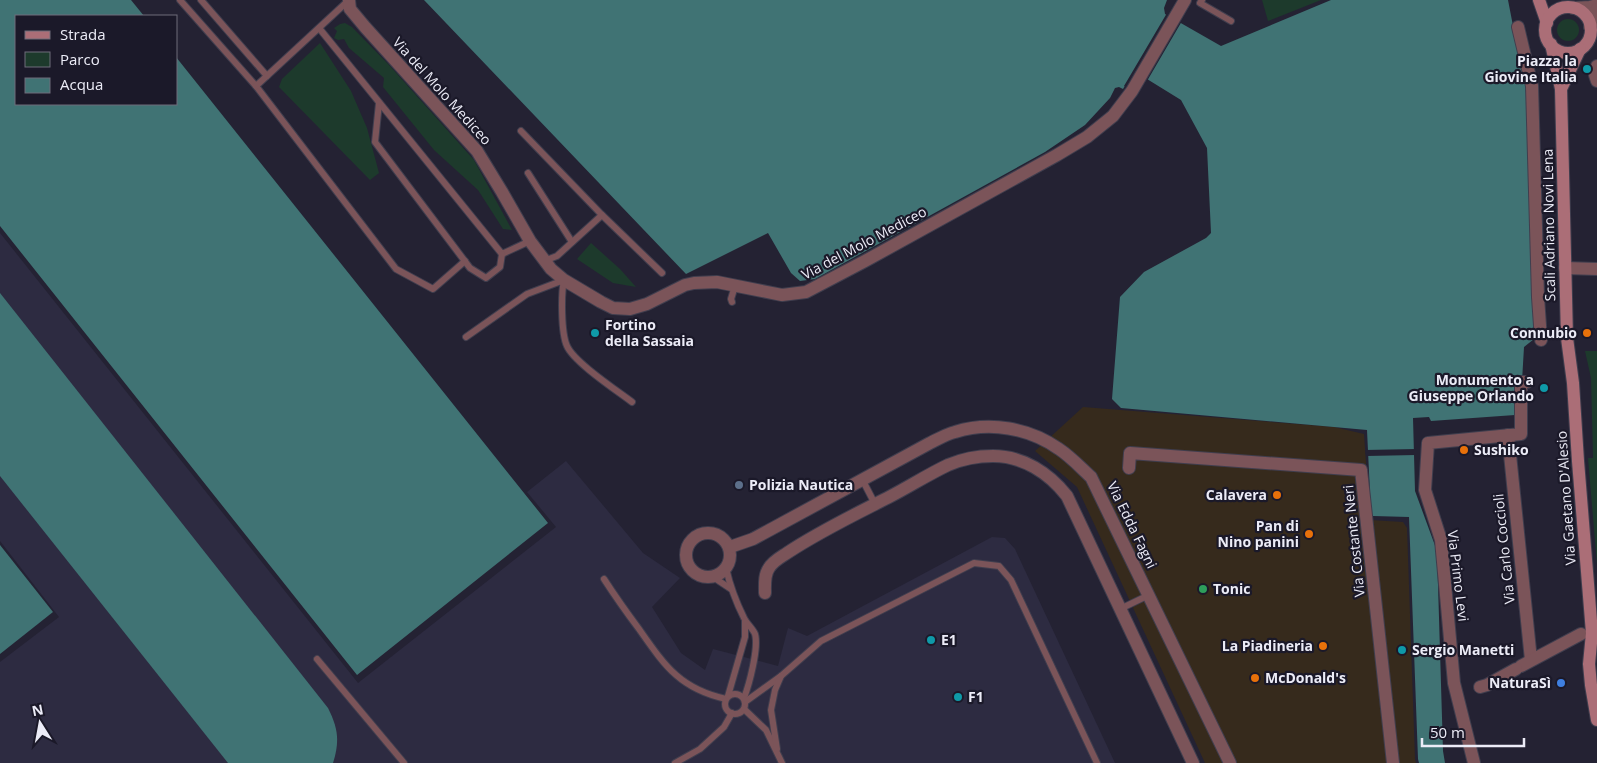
<svg xmlns="http://www.w3.org/2000/svg" width="1597" height="763" font-family="'Open Sans',sans-serif">
<style>
.commercial{fill:#362a1c}
.built{fill:#2d2b41}
.green{fill:#1d3a2c}
.water{fill:#407374}
.pier{fill:#242233}
.lines{fill:none;stroke-linecap:round;stroke-linejoin:round}
.lane-casing{stroke:#403e4e;stroke-width:8}
.street-casing{stroke:#403e4e;stroke-width:14}
.secondary-casing{stroke:#403e4e;stroke-width:14}
.lane{stroke:#7b5459;stroke-width:6}
.street{stroke:#7b5459;stroke-width:12}
.secondary{stroke:#ab6e77;stroke-width:12}
.culture-dot{fill:#0f9aa8;stroke:#1b1929;stroke-width:2}
.food-dot{fill:#e8710a;stroke:#1b1929;stroke-width:2}
.service-dot{fill:#5c6f8a;stroke:#1b1929;stroke-width:2}
.leisure-dot{fill:#2e9e5b;stroke:#1b1929;stroke-width:2}
.shop-dot{fill:#3f7fe0;stroke:#1b1929;stroke-width:2}
.labels{text-anchor:middle;stroke-width:4.5;stroke-linejoin:round;paint-order:stroke}
.poi-label{font-size:14px;font-weight:bold;fill:#ececf7;stroke:#1b1929;text-anchor:start}
.street-label{font-size:14px;fill:#ececf7;stroke:#1b1929}
</style>
<rect width="100%" height="100%" fill="#242233"/>
<polygon class="commercial" points="1083,407 1334,427 1364,434 1370,520 1403,522 1407,528 1415,759 1416,763 1205,763 1077,487 1035,451"/>
<polygon class="built" points="0,233 358,683 556,527 527,492 566,461 643,553 680,578 652,607 681,653 705,670 713,649 778,666 788,628 807,636 992,537 1005,538 1015,549 1115,763 0,763 0,662 59,617 0,541"/>
<g class="green">
<polygon points="1262,0 1321,0 1268,21"/>
<circle cx="1568" cy="30" r="11"/>
<polygon points="345,23 352,27 390,66 474,160 512,230 503,229 478,190 434,150 383,87 384,78 349,48 344,39 338,40 334,38 337,31 334,28 340,24"/>
<polygon points="320,43 351,91 367,128 379,173 370,180 279,87 282,79"/>
<polygon points="591,243 620,269 636,287 613,283 577,259"/>
<polygon points="1585,351 1597,351 1597,565 1588,458 1593,458 1591,378"/>
</g>
<g class="water">
<polygon points="0,0 131,0 144,16 16,16 16,104 176,104 176,57 548,523 357,675 0,226"/>
<polygon points="424,0 1167,0 1164,8 1165,14 1221,46 1331,0 1508,0 1514,31 1525,68 1539,335 1524,347 1522,381 1515,388 1515,415 1431,421 1429,417 1413,418 1415,491 1437,551 1443,751 1445,763 1419,763 1418,759 1409,517 1373,516 1371,514 1367,430 1121,408 1112,399 1120,297 1144,272 1206,238 1211,233 1207,148 1181,100 1134,71 1123,89 1119,87 1115,88 1110,98 1085,125 1045,152 815,279 800,281 791,273 768,233 686,274"/>
<path d="M0,293L328,708C338,728 340,741 333,763H228L0,476Z"/>
<polygon points="0,545 53,612 0,654"/>
</g>
<g class="pier">
<polygon points="1167,13 1182,21 1147,81 1135,74 1127,88 1124,86"/>
<polygon points="1416,449 1416,455 1366,456 1365,450"/>
</g>
<g class="lines">
<g class="lane-casing">
<g id="lane">
<polyline points="180,0 256,86 396,269 433,289 465,261"/>
<polyline points="201,0 267,76"/>
<polyline points="1202,0 1200,3 1231,21"/>
<polyline points="319,28 502,254 530,241"/>
<polyline points="256,86 349,0"/>
<polyline points="379,103 375,142 470,268 486,278 500,267 502,254"/>
<polyline points="521,131 602,215"/>
<polyline points="528,173 572,242"/>
<polyline points="544,261 557,256 602,215 662,273"/>
<polyline points="732,302 731,299 735,286"/>
<path d="M466,337L527,294L564,280C561,294 561,333 567,346C574,362 616,390 632,402"/>
<polyline points="862,479 875,504"/>
<path d="M726,568C730,586 736,602 744,618C747,624 753,629 755,634C759,648 749,685 744,698"/>
<polyline points="713,577 731,589"/>
<path d="M604,579C615,596 627,613 639,629C665,666 680,689 726,699"/>
<polyline points="1120,609 1149,595"/>
<polyline points="317,659 404,763"/>
<circle cx="735" cy="704" r="10"/>
<polyline points="728,696 745,637 745,621"/>
<polyline points="745,702 781,676 821,641 974,563 999,566 1011,580 1097,763"/>
<polyline points="744,709 766,730 782,763"/>
<polyline points="777,749 771,710 775,690 781,676"/>
<polyline points="675,763 700,749 724,727 732,713"/>
</g>
</g>
<g class="street-casing">
<g id="street">
<polyline points="349,0 350,9 365,27 477,151 502,192 530,241 551,269 564,280 601,302 613,308 630,309 647,304 685,285 694,283 717,282 782,295 806,292 865,261 1057,155 1087,137 1113,116 1132,91 1185,0"/>
<polyline points="1573,8 1590,7 1597,5"/>
<polyline points="1518,27 1532,86 1538,297 1541,340"/>
<polyline points="1590,27 1597,9"/>
<polyline points="1597,66 1595,75 1597,81"/>
<polyline points="1565,268 1597,269"/>
<polyline points="1508,435 1531,660"/>
<polyline points="1129,468 1130,453 1361,470 1393,763"/>
<circle cx="708" cy="555" r="22"/>
<path d="M730,547L753,539L930,443C938,439 947,434 955,432C990,421 1029,428 1059,449C1071,457 1080,467 1091,477L1230,763"/>
<path d="M765,593C765,585 764,575 769,568C773,561 781,557 787,553C820,531 856,514 891,496C910,486 929,474 948,465C962,459 978,456 993,456C1023,456 1049,473 1067,496L1193,763"/>
<polyline points="1521,666 1581,634"/>
<polyline points="1480,687 1487,685 1516,669"/>
<polyline points="1474,763 1454,683 1441,540 1425,490 1428,443 1521,434 1521,382 1527,382"/>
</g>
</g>
<g class="secondary-casing">
<g id="secondary">
<polyline points="1539,0 1547,23"/>
<circle cx="1568" cy="30" r="23"/>
<polyline points="1551,44 1561,89 1567,338 1573,383 1578,461 1592,633 1589,664 1591,685 1597,720"/>
<polyline points="1561,89 1580,49"/>
</g>
</g>
<use href="#lane" class="lane"/>
<use href="#street" class="street"/>
<use href="#secondary" class="secondary"/>
</g>
<g class="culture-dot">
<circle cx="1587" cy="69" r="5"/>
<circle cx="595" cy="333" r="5"/>
<circle cx="1544" cy="388" r="5"/>
<circle cx="931" cy="640" r="5"/>
<circle cx="1402" cy="650" r="5"/>
<circle cx="958" cy="697" r="5"/>
</g>
<g class="food-dot">
<circle cx="1587" cy="333" r="5"/>
<circle cx="1464" cy="450" r="5"/>
<circle cx="1277" cy="495" r="5"/>
<circle cx="1309" cy="534" r="5"/>
<circle cx="1323" cy="646" r="5"/>
<circle cx="1255" cy="678" r="5"/>
</g>
<circle class="service-dot" cx="739" cy="485" r="5"/>
<circle class="leisure-dot" cx="1203" cy="589" r="5"/>
<circle class="shop-dot" cx="1561" cy="683" r="5"/>
<g class="labels">
<g class="poi-label">
<text x="1577" y="66" text-anchor="end">Piazza la<tspan x="1577" dy="16">Giovine Italia</tspan></text>
<text x="605" y="330">Fortino<tspan x="605" dy="16">della Sassaia</tspan></text>
<text x="1577" y="338" text-anchor="end">Connubio</text>
<text x="1534" y="385" text-anchor="end">Monumento a<tspan x="1534" dy="16">Giuseppe Orlando</tspan></text>
<text x="1474" y="455">Sushiko</text>
<text x="749" y="490">Polizia Nautica</text>
<text x="1267" y="500" text-anchor="end">Calavera</text>
<text x="1299" y="531" text-anchor="end">Pan di<tspan x="1299" dy="16">Nino panini</tspan></text>
<text x="1213" y="594">Tonic</text>
<text x="941" y="645">E1</text>
<text x="1313" y="651" text-anchor="end">La Piadineria</text>
<text x="1412" y="655">Sergio Manetti</text>
<text x="1265" y="683">McDonald's</text>
<text x="1551" y="688" text-anchor="end">NaturaSì</text>
<text x="968" y="702">F1</text>
</g>
<g class="street-label">
<text transform="translate(442 91) rotate(48)" y="5">Via del Molo Mediceo</text>
<text transform="translate(1549 225) rotate(-91)" y="5">Scali Adriano Novi Lena</text>
<text transform="translate(864 243) rotate(-28)" y="5">Via del Molo Mediceo</text>
<text transform="translate(1566 498) rotate(-94)" y="5">Via Gaetano D'Alesio</text>
<text transform="translate(1132 525) rotate(64)" y="5">Via Edda Fagni</text>
<text transform="translate(1354 541) rotate(-96)" y="5">Via Costante Neri</text>
<text transform="translate(1504 549) rotate(-96)" y="5">Via Carlo Coccioli</text>
<text transform="translate(1458 576) rotate(83)" y="5">Via Primo Levi</text>
</g>
</g>
<rect x="15" y="15" width="162" height="90" fill="#1b1929" stroke="#6f6d7b"/>
<rect x="25" y="31" width="25" height="8" fill="#ab6e77" stroke="#6f6d7b"/>
<text x="60" y="40" font-size="15" fill="#ececf7">Strada</text>
<rect x="25" y="52" width="25" height="15" fill="#1d3a2c" stroke="#6f6d7b"/>
<text x="60" y="65" font-size="15" fill="#ececf7">Parco</text>
<rect x="25" y="78" width="25" height="15" fill="#407374" stroke="#6f6d7b"/>
<text x="60" y="90" font-size="15" fill="#ececf7">Acqua</text>
<g transform="translate(40 723) rotate(349)" stroke="#1b1929" stroke-width="4" paint-order="stroke">
<path d="M0-4L9 19L0 12L-9 19Z" fill="#ececf7"/>
<text y="-8" font-size="14" font-weight="bold" text-anchor="middle" fill="#ececf7">N</text>
</g>
<path d="M1422 738v8h102v-8" fill="none" stroke="#ececf7" stroke-width="2.5"/>
<text x="1430" y="738" font-size="15" fill="#ececf7" stroke="#1b1929" stroke-width="4" paint-order="stroke">50 m</text>
</svg>
